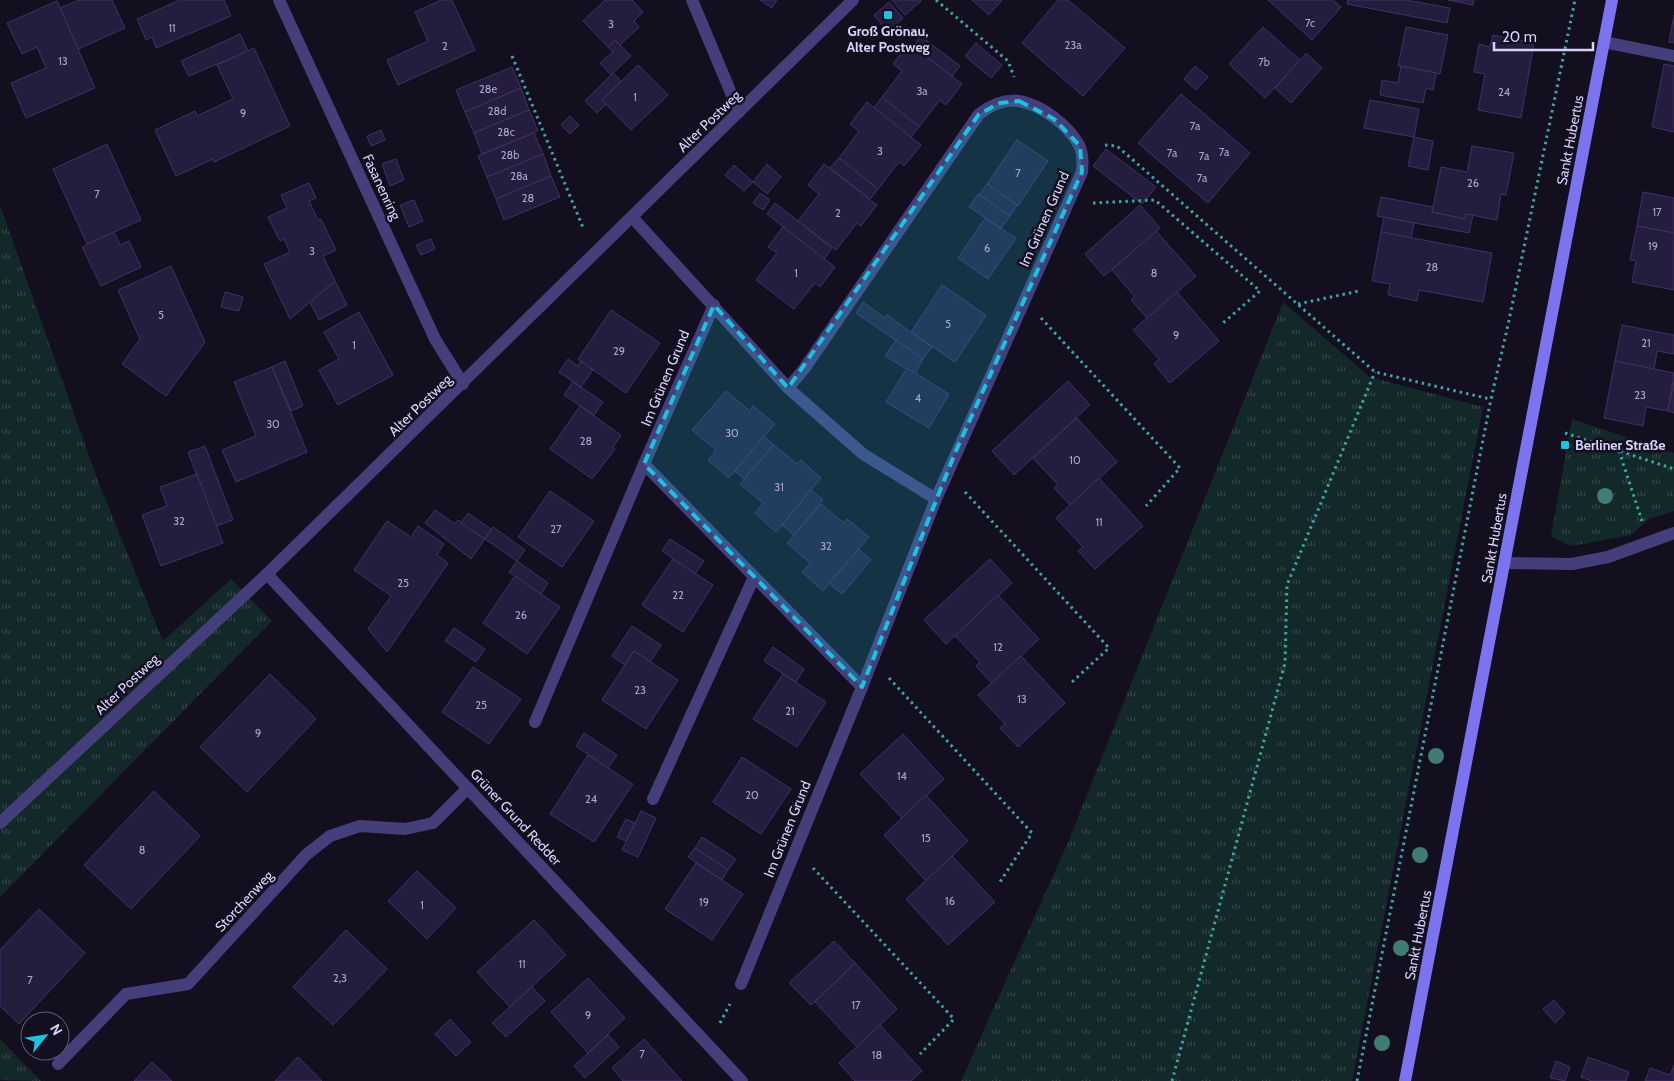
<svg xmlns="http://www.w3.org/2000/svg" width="1674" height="1081" font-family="Cabin,sans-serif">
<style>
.grass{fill:url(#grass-tufts)}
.building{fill:#251d3e;stroke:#3f3168}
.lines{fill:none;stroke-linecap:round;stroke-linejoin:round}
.path{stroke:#3aa6a5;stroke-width:3;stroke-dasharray:2.5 4;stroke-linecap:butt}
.service{stroke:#443f7a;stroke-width:12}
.minor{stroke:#443f7a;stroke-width:12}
.secondary{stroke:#7c73f1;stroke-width:12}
.tree{fill:#417b75}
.marked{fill:#17c4e1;fill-opacity:0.2;stroke:#17c4e1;stroke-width:4;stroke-dasharray:10 6;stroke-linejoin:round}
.poi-dot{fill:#17c4e1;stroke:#130f1f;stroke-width:2}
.labels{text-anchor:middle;stroke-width:5;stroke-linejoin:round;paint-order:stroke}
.number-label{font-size:11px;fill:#aba5cb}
.poi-label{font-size:14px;font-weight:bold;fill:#d8d2fa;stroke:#130f1f}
.street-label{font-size:14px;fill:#d8d2fa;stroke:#130f1f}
</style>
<defs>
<pattern id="grass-tufts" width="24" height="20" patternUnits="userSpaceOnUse" patternTransform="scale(1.25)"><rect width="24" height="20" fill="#132829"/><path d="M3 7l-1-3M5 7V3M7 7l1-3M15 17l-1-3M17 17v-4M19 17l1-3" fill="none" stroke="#354649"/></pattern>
</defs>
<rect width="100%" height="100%" fill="#130f1f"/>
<g class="grass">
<polygon points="0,205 98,481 163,641 231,579 272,621 0,897"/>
<polygon points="1283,302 1370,377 1483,407 1352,1081 961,1081 1069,840"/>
<polygon points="1572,419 1674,453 1674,511 1649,519 1631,535 1571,546 1551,536"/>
<polygon points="0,1039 41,1081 0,1080"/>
</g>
<g class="building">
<polygon points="79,0 112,0 125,28 78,49 60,8"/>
<polygon points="180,0 224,0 231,16 156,48 152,37 146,40 137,19"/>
<polygon points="441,0 452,0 475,50 398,85 387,60 428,41 415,12"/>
<polygon points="605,0 632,0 643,12 634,21 639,27 620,45 615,40 608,47 583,21"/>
<polygon points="760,0 777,0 772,8"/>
<polygon points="892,0 920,0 921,1 905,15"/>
<polygon points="972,0 1002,0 989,15"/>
<polygon points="1058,0 1068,0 1125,48 1083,96 1022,43"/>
<polygon points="1268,0 1333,0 1341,7 1312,40"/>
<polygon points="1348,0 1406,0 1450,8 1447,23 1347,4"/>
<polygon points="1448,0 1474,0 1473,5"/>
<polygon points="57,1 95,88 26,118 11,83 46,68 37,47 22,54 7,23"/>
<polygon points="889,2 903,18 888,32 874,15"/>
<polygon points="1674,15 1674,43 1669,42"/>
<polygon points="1263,27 1300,60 1265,98 1229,64"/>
<polygon points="1406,27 1448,35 1440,74 1398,66"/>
<polygon points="240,34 248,51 189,76 181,61"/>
<polygon points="1493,35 1534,43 1521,118 1478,110 1485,74 1474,72 1479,44 1490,47"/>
<polygon points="921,36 960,66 952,76 913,46"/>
<polygon points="615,40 631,56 611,75 600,63 613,52 608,47"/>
<polygon points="909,43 962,84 946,105 940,100 919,127 882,97 902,71 893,64"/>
<polygon points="976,43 1002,65 991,78 965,56"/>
<polygon points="254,48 290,126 214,162 213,159 176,176 155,130 195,111 197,116 233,99 217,65"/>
<polygon points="1306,53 1322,68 1291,103 1275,88"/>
<polygon points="1664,64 1674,66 1674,132 1652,127"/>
<polygon points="638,65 668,95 631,130 602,100"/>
<polygon points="1195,66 1208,77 1196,90 1184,79"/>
<polygon points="1401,66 1436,73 1433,90 1426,88 1423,103 1380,95 1382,80 1398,83"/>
<polygon points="512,67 521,88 465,112 456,90"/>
<polygon points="613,73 621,81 602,100 606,104 597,113 585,101"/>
<polygon points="521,88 529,110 474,133 465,112"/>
<polygon points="1181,94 1250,153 1208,203 1138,143"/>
<polygon points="882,97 919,127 911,137 874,108"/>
<polygon points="1370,100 1419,109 1414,137 1364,128"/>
<polygon points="867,102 921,145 904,166 899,162 878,189 839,158 859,131 850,124"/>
<polygon points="529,110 538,131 482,154 474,133"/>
<polygon points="570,116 579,125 570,134 561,125"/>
<polygon points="381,130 385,140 371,146 367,136"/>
<polygon points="534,133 543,154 487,177 478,156"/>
<polygon points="1414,137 1433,141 1428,170 1408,166"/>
<polygon points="1017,140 1048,161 1018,206 987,184"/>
<polygon points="107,144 141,220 87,244 53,169"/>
<polygon points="1472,146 1514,153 1506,195 1501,194 1497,220 1466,214 1465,219 1432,212 1441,167 1467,172"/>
<polygon points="1106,149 1156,187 1142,204 1093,166"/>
<polygon points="543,154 551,176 496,199 487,177"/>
<polygon points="839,158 878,189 870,199 830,168"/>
<polygon points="396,159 404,180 390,186 382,164"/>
<polygon points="767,164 781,177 767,194 753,182"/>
<polygon points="824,164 877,205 861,226 857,223 836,250 798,221 819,194 808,185"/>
<polygon points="734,165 753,182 744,191 725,175"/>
<polygon points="551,176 560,197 504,220 496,199"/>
<polygon points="309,183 316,198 309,201 318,220 321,219 336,250 323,256 335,281 290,319 264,264 290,252 284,239 280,241 268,217 287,208 281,195"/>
<polygon points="987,184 1017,205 1010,216 979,195"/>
<polygon points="1643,192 1674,198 1674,233 1637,226"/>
<polygon points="760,193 770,200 763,210 753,203"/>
<polygon points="978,194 1010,216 1001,228 969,207"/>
<polygon points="1381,197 1433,207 1432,212 1465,219 1466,214 1473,215 1469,233 1377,216"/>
<polygon points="414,200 423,221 409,227 400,205"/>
<polygon points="775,203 832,248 824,259 767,214"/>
<polygon points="1140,205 1160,228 1104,276 1085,254"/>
<polygon points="1384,217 1414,223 1411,238 1381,232"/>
<polygon points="985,218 1016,238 988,279 958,258"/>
<polygon points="1637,226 1674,233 1674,290 1632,282 1636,261 1630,260"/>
<polygon points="783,227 835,267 820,287 815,283 794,309 756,280 777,253 768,247"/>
<polygon points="1156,231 1196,276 1147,318 1131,300 1135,297 1112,270"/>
<polygon points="114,232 120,245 129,241 141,267 101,286 82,247"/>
<polygon points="1381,232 1492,253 1483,302 1419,290 1417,301 1388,295 1390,284 1372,281"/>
<polygon points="431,239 435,249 421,255 416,245"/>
<polygon points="171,266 205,342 166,396 122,364 140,339 118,290"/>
<polygon points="335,281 347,305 319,320 310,302"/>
<polygon points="942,285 986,315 955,362 911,332"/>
<polygon points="225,292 243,297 239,311 221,307"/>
<polygon points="1177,292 1219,341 1170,383 1154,364 1159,359 1133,330"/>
<polygon points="863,302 885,318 887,315 932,347 923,359 856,313"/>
<polygon points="611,310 660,343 626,393 578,359"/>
<polygon points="359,312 393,375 338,405 319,370 339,359 324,332"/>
<polygon points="1622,325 1674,335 1674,354 1657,351 1654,369 1615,361"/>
<polygon points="896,340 923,359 915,374 885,356"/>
<polygon points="568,359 578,366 581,361 593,370 581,387 559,372"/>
<polygon points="285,361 303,406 291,411 272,367"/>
<polygon points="1615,361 1674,373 1668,411 1646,407 1643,426 1604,418"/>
<polygon points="272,367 307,452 236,482 222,450 256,436 234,382"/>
<polygon points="907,368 949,394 929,428 886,402"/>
<polygon points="1068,381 1090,405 1014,475 992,451"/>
<polygon points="573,382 603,402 594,415 564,395"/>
<polygon points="1674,382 1674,413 1668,411"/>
<polygon points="726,391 750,411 753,406 775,424 729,478 708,460 716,450 692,430"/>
<polygon points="580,406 621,435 613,447 615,449 592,479 550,449"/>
<polygon points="1077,418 1117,462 1070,505 1054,488 1058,485 1033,458"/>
<polygon points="764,436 774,445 744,479 735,471"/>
<polygon points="774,445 797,464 801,460 821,478 776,532 755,513 763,503 740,484"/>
<polygon points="205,446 233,520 216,526 188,452"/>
<polygon points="197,474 223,543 161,566 142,515 167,506 160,487"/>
<polygon points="1099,478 1143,526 1095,569 1078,551 1083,547 1056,518"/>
<polygon points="811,490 823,500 794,535 782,525"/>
<polygon points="550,491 594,521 562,567 518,537"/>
<polygon points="821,504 844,523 847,519 869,537 823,591 802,572 810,563 787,543"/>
<polygon points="435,510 455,524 458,520 485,539 471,559 425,523"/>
<polygon points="468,513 491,529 485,539 461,523"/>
<polygon points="387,521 411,537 418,526 444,544 437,555 448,563 387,652 368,629 391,596 354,570"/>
<polygon points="493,527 525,550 517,561 485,539"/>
<polygon points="670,539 704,561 695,574 662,551"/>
<polygon points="859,549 871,560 842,594 829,583"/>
<polygon points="673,559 713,585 683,632 642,605"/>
<polygon points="990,559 1012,583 946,644 924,620"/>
<polygon points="517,561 548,583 541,594 509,572"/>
<polygon points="515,576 560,607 527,654 483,623"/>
<polygon points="998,595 1039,639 992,683 976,666 980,662 955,636"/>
<polygon points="632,626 661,645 650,662 634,651 625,665 612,656"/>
<polygon points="454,628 485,649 476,662 445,641"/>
<polygon points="773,647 804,669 796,682 764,661"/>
<polygon points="634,651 678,680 646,729 602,700"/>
<polygon points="1021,656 1065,703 1018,747 1000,728 1005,724 978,695"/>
<polygon points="473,667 521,699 489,744 442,712"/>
<polygon points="270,674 316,719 247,792 200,747"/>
<polygon points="783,674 826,702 797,747 753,719"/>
<polygon points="584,733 617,755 608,768 576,746"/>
<polygon points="903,734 944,779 902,818 860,774"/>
<polygon points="588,755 633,784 594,842 550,814"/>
<polygon points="742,757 791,789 761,834 713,802"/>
<polygon points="154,791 200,836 131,909 84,865"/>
<polygon points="926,795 968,841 926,881 884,835"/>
<polygon points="641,811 656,818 638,857 622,850"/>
<polygon points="626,819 635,823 626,841 617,837"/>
<polygon points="702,837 736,859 728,870 695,848"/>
<polygon points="695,848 728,870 722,880 688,857"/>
<polygon points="952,856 995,902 948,945 906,899"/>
<polygon points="696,863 743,894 712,940 665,909"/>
<polygon points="417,871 456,908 427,939 388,901"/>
<polygon points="39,909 85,953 19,1024 0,1006 0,950"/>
<polygon points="534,920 566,955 510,1007 477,972"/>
<polygon points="346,930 387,969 333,1025 293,987"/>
<polygon points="834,941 855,963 811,1005 789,983"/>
<polygon points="855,963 897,1009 857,1047 815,1002"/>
<polygon points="588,978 625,1018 588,1053 551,1012"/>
<polygon points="532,987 545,1001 506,1037 492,1023"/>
<polygon points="1554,1000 1565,1013 1555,1023 1543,1009"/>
<polygon points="450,1019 471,1042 456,1056 435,1034"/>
<polygon points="880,1025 922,1071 911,1081 855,1081 839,1063"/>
<polygon points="608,1035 619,1047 585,1078 574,1066"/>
<polygon points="644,1039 682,1081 623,1081 612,1068"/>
<polygon points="298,1057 322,1081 275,1081"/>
<polygon points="1588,1057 1629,1072 1626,1081 1592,1081 1581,1077"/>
<polygon points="1556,1061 1570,1067 1565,1081 1550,1078"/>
<polygon points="152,1062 172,1081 134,1081"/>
<polygon points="1674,1065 1674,1081 1645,1081 1650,1068 1670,1075"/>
</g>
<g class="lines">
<g class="path">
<polyline points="936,0 1008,61 1014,77"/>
<polyline points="512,56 584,230"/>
<polyline points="1105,145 1117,146 1375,372 1490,399"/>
<polyline points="1093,203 1155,200 1260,291 1223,323"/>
<polyline points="1298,304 1359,291"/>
<polyline points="1041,318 1180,468 1146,506"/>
<polyline points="1565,433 1674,469"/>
<polyline points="1619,451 1642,521"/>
<polyline points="965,492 1109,648 1071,683"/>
<polyline points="889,678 1032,833 998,885"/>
<polyline points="813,868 954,1019 920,1054"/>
<polyline points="720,1023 730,1004"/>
<polyline points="1172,1081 1285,663 1287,585 1375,372"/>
<polyline points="1357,1081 1491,399 1508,325 1575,0"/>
</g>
<polyline class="service" points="58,1064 126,994 188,984 306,855 330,836 360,826 405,829 433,823 468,788"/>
<g class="minor">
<polyline points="279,0 435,339 463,384"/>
<polyline points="692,0 739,112"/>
<polyline points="1604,42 1674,56"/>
<polyline points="632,217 788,388 863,454 936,499"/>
<polyline points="714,305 644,464 862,687"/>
<polyline points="1505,563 1572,564 1608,557 1674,533"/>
<polyline points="267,574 742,1081"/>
<polyline points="535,722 644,464"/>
<polyline points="653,799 754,577"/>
<polyline points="0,823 267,574 853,0"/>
<path d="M741,984L862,687L936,499L1082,172C1083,163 1083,153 1079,145C1068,125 1042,105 1019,101C1005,99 990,106 979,114L804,369L788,388"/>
</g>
<polyline class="secondary" points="1405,1081 1612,0"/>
</g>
<g class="tree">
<circle cx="1605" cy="496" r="8"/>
<circle cx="1436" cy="756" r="8"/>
<circle cx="1420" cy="855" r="8"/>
<circle cx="1401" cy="948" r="8"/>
<circle cx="1382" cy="1043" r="8"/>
</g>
<path class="marked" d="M1019,101L1054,119L1080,146L1082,172L955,453L862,687L644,464L714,305L788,388L979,114L1000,103Z"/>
<g class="poi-dot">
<rect x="883" y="10" width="10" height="10" rx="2.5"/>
<rect x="1560" y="440" width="10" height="10" rx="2.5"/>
</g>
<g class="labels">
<g class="number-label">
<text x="1310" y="27">7c</text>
<text x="611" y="28">3</text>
<text x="172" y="32">11</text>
<text x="1073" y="49">23a</text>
<text x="445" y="50">2</text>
<text x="63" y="65">13</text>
<text x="1264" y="66">7b</text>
<text x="488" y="93">28e</text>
<text x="922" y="95">3a</text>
<text x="1504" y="96">24</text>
<text x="635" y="101">1</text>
<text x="497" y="115">28d</text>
<text x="243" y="117">9</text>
<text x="1195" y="130">7a</text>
<text x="506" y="136">28c</text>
<text x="880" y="155">3</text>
<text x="1224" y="156">7a</text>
<text x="1172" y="157">7a</text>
<text x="510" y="159">28b</text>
<text x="1204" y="160">7a</text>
<text x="1018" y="177">7</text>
<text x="519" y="180">28a</text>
<text x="1202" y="182">7a</text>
<text x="1473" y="187">26</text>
<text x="97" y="198">7</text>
<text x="528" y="202">28</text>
<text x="1657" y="216">17</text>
<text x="838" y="217">2</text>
<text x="1653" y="250">19</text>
<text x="987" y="252">6</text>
<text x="312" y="255">3</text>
<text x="1432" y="271">28</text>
<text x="796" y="277">1</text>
<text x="1154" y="277">8</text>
<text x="161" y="319">5</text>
<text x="948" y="328">5</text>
<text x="1176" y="339">9</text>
<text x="1646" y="347">21</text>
<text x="354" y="349">1</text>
<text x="619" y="355">29</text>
<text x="1640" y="399">23</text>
<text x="918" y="402">4</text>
<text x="273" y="428">30</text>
<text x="732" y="437">30</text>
<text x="586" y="445">28</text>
<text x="1075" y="464">10</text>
<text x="779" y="491">31</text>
<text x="179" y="525">32</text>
<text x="1099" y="526">11</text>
<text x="556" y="533">27</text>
<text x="826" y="550">32</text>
<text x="403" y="587">25</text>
<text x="678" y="599">22</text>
<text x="521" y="619">26</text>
<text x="998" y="651">12</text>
<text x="640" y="694">23</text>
<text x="1022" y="703">13</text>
<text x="481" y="709">25</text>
<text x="790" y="715">21</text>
<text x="258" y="737">9</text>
<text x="902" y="780">14</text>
<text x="752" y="799">20</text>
<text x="591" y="803">24</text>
<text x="926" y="842">15</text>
<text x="142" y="854">8</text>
<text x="950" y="905">16</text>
<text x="704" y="906">19</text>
<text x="422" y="909">1</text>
<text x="522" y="968">11</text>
<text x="340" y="982">2,3</text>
<text x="30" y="984">7</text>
<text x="856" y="1009">17</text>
<text x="588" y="1019">9</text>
<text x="642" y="1058">7</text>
<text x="877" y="1059">18</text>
</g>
<g class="poi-label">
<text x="888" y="36">Groß Grönau,<tspan x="888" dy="16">Alter Postweg</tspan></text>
<text x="1575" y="450" text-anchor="start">Berliner Straße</text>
</g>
<g class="street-label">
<text transform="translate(709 121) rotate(-44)" y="5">Alter Postweg</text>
<text transform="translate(1570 140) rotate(-79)" y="5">Sankt Hubertus</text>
<text transform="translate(382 187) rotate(65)" y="5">Fasanenring</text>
<text transform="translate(1044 219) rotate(-66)" y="5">Im Grünen Grund</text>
<text transform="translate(665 378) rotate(-67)" y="5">Im Grünen Grund</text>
<text transform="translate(420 405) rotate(-44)" y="5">Alter Postweg</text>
<text transform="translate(1494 538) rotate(-80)" y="5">Sankt Hubertus</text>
<text transform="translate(127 684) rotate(-43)" y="5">Alter Postweg</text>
<text transform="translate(516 817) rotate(47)" y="5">Grüner Grund Redder</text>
<text transform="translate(787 829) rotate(-68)" y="5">Im Grünen Grund</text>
<text transform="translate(244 901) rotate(-47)" y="5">Storchenweg</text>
<text transform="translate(1418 935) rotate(-79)" y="5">Sankt Hubertus</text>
</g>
</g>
<g transform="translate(45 1036) rotate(60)"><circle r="24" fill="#130f1f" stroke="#625d77"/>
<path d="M0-4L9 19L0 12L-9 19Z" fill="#17c4e1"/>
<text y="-8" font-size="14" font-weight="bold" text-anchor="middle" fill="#d8d2fa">N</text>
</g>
<path d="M1494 42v8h99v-8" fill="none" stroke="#d8d2fa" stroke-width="2.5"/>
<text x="1502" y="42" font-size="15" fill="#d8d2fa" stroke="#130f1f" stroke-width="4" paint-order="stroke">20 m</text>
</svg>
